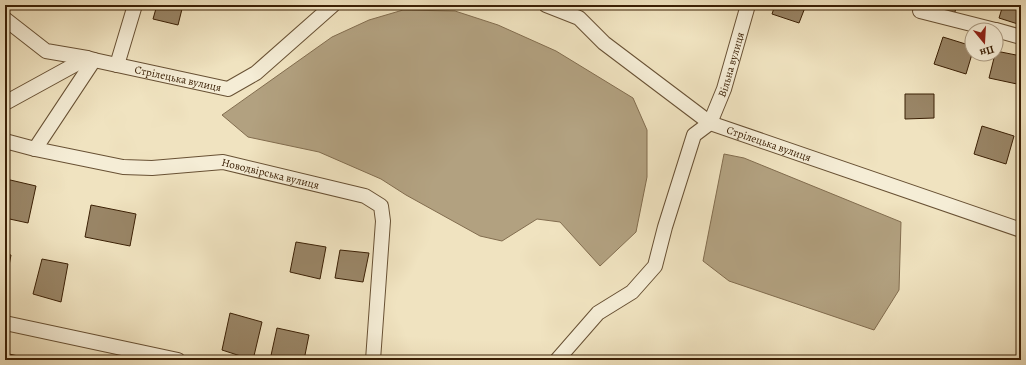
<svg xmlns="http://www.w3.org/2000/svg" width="1026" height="365" font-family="Alegreya,serif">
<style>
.water{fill:#b2a180;stroke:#826d4f}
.building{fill:#998566;stroke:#3b2005}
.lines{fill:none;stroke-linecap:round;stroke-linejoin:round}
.street-casing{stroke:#685134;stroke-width:16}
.street{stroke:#f5edd6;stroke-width:14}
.labels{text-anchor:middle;stroke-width:3.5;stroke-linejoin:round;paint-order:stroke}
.street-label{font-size:11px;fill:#3b2005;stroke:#f5edd6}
</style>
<rect width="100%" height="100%" fill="#f0e3c0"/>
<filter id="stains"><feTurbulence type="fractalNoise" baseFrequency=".005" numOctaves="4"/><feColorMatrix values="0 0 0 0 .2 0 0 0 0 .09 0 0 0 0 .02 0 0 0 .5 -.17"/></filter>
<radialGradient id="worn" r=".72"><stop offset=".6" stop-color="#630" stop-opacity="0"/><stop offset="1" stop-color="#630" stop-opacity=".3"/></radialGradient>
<g class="water">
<polygon points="403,10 455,11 498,25 556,51 633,98 647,130 647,177 636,232 600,266 560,222 537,219 502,241 480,236 406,195 381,179 319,152 248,137 222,115 332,37 369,20"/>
<polygon points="724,154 744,158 901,222 899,290 874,330 729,281 703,261"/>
</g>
<g class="building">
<polygon points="157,5 183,5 178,25 153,19"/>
<polygon points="775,5 806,5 799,23 772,14"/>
<polygon points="934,5 957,5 954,15 933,8"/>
<polygon points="1003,5 1021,5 1021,25 999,18"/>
<polygon points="943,37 972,46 972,54 966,74 934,64"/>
<polygon points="996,51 1021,56 1021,67 1017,84 989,78 995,54 996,54"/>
<polygon points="905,94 934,94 934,118 905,119"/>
<polygon points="982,126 1014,136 1006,164 974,154"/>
<polygon points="6,179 36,186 28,223 5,218 5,183"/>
<polygon points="91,205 136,214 130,246 85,237"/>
<polygon points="296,242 326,247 320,279 290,272"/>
<polygon points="340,250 369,253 363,282 335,278"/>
<polygon points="5,254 11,255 5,287"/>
<polygon points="42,259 68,264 61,302 33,294"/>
<polygon points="230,313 262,322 253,360 222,350"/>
<polygon points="277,328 309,335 304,360 270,360"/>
<polygon points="9,354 37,360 7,360"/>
</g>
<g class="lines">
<g class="street-casing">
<g id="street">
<path id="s1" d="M546,5L579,18L604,43L710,123L1021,230"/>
<polyline points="920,11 995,30"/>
<path id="s2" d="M5,19L46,51L87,58L94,60L117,65L228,89L256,73L333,5"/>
<polyline points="996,30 1021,37"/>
<polyline points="117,65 135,5"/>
<polyline points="5,103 87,58"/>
<path id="s3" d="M5,141L35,149L123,167L152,168L223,162L365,196L381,206L383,221L373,360"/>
<polyline points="35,149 94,60"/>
<polyline points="5,323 178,360"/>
<path id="s4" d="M557,360L598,313L632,292L655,266L665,227L694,135L710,123L724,89L748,5"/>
</g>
</g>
<use href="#street" class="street"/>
</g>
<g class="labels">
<g class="street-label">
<text dy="4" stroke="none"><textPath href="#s4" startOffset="356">Вільна вулиця</textPath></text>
<text dy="4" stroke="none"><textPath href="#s2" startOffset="187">Стрілецька вулиця</textPath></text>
<text dy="4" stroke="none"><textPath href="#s1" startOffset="266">Стрілецька вулиця</textPath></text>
<text dy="4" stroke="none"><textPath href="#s3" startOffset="270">Новодвірська вулиця</textPath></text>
</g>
</g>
<rect width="1026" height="365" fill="none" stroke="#f0e3c0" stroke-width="20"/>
<rect x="6" y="6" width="1014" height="353" fill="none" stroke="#3b2005" stroke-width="2"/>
<rect x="10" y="10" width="1006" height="345" fill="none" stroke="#3b2005"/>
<g transform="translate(984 42) rotate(162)"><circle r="19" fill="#f5edd6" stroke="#ab9b82"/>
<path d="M0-3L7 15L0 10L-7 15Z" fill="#8f2418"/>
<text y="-6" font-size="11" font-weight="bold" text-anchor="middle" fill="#3b2005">Пн</text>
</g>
<rect width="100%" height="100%" filter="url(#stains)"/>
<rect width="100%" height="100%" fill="url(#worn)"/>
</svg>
